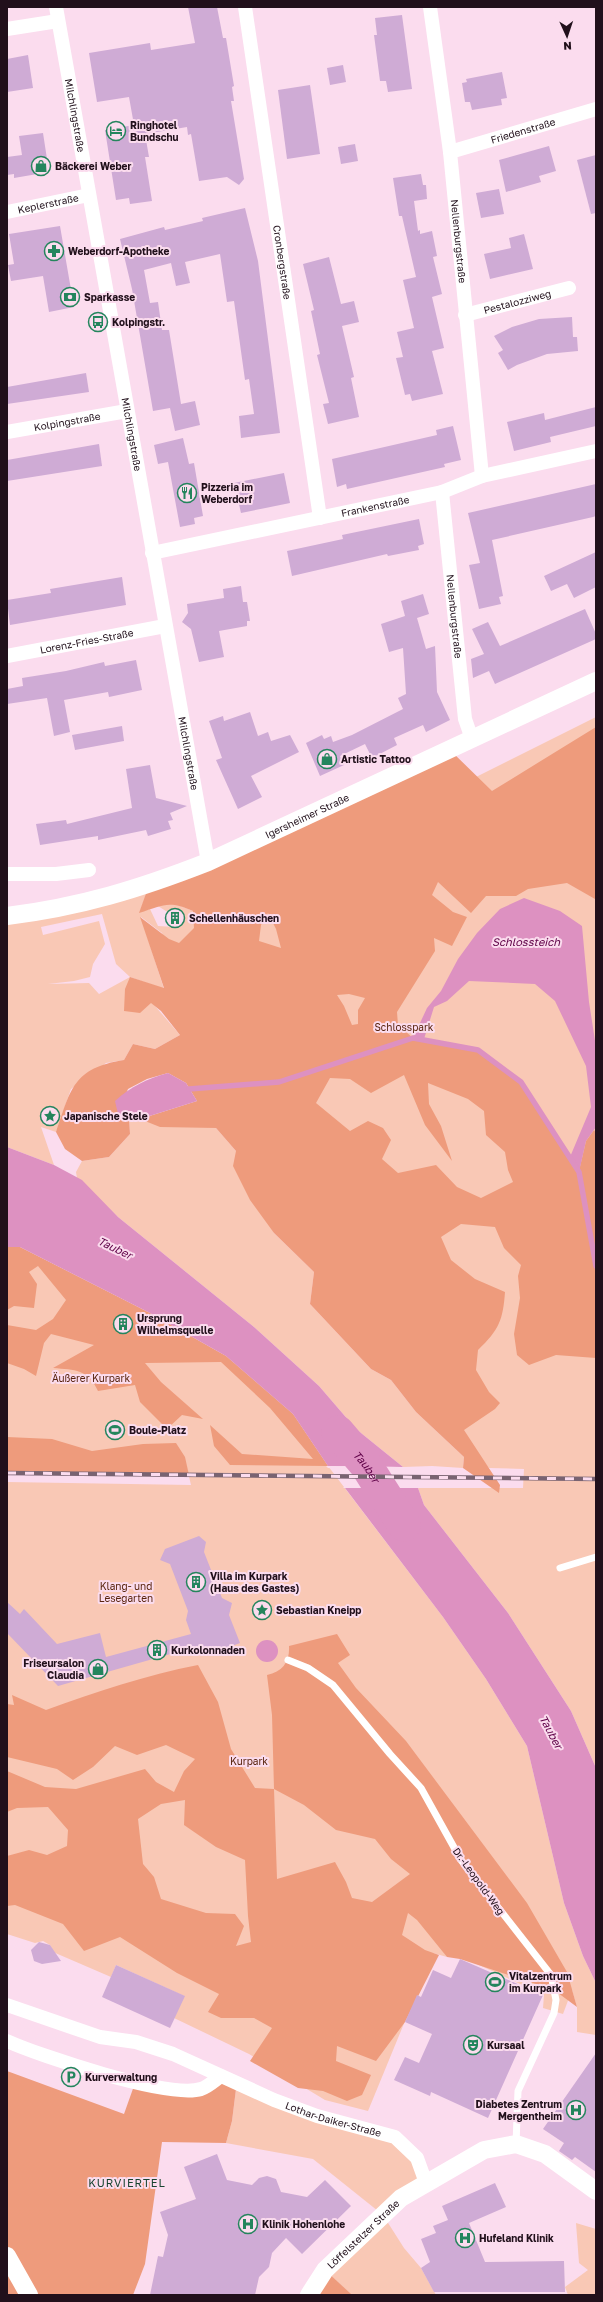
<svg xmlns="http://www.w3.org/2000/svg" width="603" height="2302" font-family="'Golos Text',sans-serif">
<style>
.green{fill:#f9c8b5;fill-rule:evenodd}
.forest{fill:#ee9b7c;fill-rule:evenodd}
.water{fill:#dd91c1}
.pier{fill:#fbdcee}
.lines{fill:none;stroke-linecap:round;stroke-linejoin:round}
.stream{stroke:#dd91c1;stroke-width:5.5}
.river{stroke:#dd91c1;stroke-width:33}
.building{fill:#cfabd5}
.service{stroke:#fff;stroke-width:7}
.minor{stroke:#fff;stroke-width:14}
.tertiary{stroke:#fff;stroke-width:18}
.rail-casing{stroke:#796371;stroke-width:4.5}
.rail{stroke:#fbdcee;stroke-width:3;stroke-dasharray:9;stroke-linecap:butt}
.labels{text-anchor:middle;stroke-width:4;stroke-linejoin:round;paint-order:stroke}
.street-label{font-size:10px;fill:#21101b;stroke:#fbdcee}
.poi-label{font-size:10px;font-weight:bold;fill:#21101b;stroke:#fbdcee;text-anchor:start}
.park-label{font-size:10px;fill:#59250f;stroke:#fbdcee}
.water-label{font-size:11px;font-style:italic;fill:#5e0147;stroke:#fbdcee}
.neighbourhood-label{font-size:11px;letter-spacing:1px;fill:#174430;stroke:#fbdcee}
</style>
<rect width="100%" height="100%" fill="#fbdcee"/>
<g class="green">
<path d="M596,717V1768L571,1711L508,1613L424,1505L418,1488H523L524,1469L489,1468L290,1230L162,933L141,917L164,989L130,977L180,1035L155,1049L133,1044L124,1060L106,1063L71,1089L56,1132L41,1127L54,1165L7,1147V916L149,885L140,912L150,909L158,926L175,927L182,922V914L174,910L169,913L158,906C171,901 180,905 193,911L194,918ZM102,914L116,964L130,977L99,994L89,983L48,984L74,981L90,977L93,964L105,944L99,921L43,935L41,927Z"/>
<polygon points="129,1117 216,1128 236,1151 274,1233 314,1272 310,1304 371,1369 391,1380 416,1412 464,1457 463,1468 432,1466 403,1467 356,1429 319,1386 254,1327 118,1217 77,1178 76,1172 82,1161 109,1157 130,1134"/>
<polygon points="7,1247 226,1356 293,1414 328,1466 443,1617 486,1679 527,1746 564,1903 583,1956 596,1983 596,2035 577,2032 577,2007 572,1990 563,2014 543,2008 544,1995 440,1947 447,1957 433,1953 368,2111 325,2100 249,2054 174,2018 184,1996 116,1965 111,1977 53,1952 50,1945 43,1941 35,1943 7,1934 7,1482 191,1485 186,1464 7,1461"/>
<polygon points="237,2081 395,2137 426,2183 383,2215 404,2248 421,2268 436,2295 351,2295 325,2270 383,2215 313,2159 226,2143 232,2121"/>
<polygon points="576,2223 596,2229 596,2295 568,2295 565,2287 588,2270 579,2263"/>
</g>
<g class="forest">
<path d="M596,727V902L595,899L567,883L528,889L516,896H486L471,913L438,882L432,895L453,912L467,917L452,946L434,938L435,951L397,1012L398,1025L413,1038L478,1050L521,1082L579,1171L586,1141L594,1130L596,1133V1358L556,1355L529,1365L517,1355L514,1334L520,1298L518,1276L521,1265L504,1248L495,1227L461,1224L441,1237L451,1260L475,1279L505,1292C503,1320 499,1330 478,1350L476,1370L489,1392L500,1403L495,1409L464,1430L500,1485L499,1493L463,1468L464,1457L416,1412L391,1380L371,1369L310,1304L314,1272L274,1233L250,1200L233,1166L236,1151L216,1128L160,1127L140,1119L197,1101L186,1083L168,1073L147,1079L128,1089L118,1114L129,1117L130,1134L109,1157L82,1161L65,1149L56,1132C71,1089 73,1068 124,1060L133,1044L155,1049L180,1035L161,1011L151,1003L140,1013L124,1011L125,989L130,977L164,988L140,917L169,939L179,943L194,928L193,911C169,900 163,905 139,913L149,885L449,749L492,791ZM268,913L276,929L281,948L259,941L261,925ZM349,994L365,998L358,1010V1024L352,1025L344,1006L337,995ZM404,1075L425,1125L452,1161L441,1126L429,1104L428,1083L468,1099L484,1111L486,1135L505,1152L508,1170L513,1182L481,1198L457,1187L436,1165L398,1173L382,1159L391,1140L383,1128L368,1121L350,1131L316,1103L330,1078L350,1079L371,1093Z"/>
<path d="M7,1247H20L150,1313L226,1356L293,1414L328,1466L230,1465L214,1446L210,1425L242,1454L313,1459L270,1408L221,1362L145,1363L161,1382L203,1419L182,1415L167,1429L140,1402L135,1385L98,1391C88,1369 75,1370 53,1368L94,1345L51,1334L44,1343L36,1376L24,1369L7,1363V1325L36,1330L53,1319L66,1300L38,1266L29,1272L37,1284L34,1308L14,1306L7,1310Z"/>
<polygon points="7,1437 52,1439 92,1451 143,1444 176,1443 185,1457 189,1475 7,1473"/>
<path d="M337,1634L350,1655L338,1663L356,1688L406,1741L527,1903L567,1972L577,2007L554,1990L460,1959L447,1957L417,1920L408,1913L402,1935L425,1950L439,1955L405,2022L376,2061L337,2046L336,2061L371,2075L362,2095L347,2101L323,2091L298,2088L250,2061L272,2028L254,2018H221L208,2012L219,1994L177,1973L120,1937L84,1951L63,1924L15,1905L7,1906V1856L29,1850L47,1855L67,1846L68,1830L48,1807L17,1808L7,1812V1771L45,1787L76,1789L145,1769L156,1782L174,1792L184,1771L195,1759L166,1745L137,1755L115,1746L93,1767L73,1780L57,1769L7,1757V1704L14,1705L12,1695L46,1710C96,1692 146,1675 198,1665L218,1702L231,1749L255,1788L274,1789L272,1715L267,1675C283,1672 290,1661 289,1646ZM274,1789L304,1805L336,1830L375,1839L391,1859L410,1874L372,1902L352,1898L346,1882L335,1862L277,1879ZM185,1800L184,1825L216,1847L245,1860L248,1916L251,1942L236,1946L244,1926L235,1914L206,1913L161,1899L154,1877L143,1864L138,1819L161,1804Z"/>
<polygon points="7,2071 124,2114 135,2083 200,2089 221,2076 237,2081 232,2121 226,2143 162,2142 145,2264 133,2295 7,2295"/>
<polygon points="325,2270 351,2294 351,2295 309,2295"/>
</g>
<g class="water">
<polygon points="524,898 560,911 582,926 589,1002 596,1047 596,1127 586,1141 579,1172 570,1157 591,1107 586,1066 555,1001 535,984 469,981 447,1001 434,1007 424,1039 413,1038 427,1008 441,991 458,959 477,933 500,909"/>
<path d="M168,1073L186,1083L197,1101L140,1119L118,1114L115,1101C131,1086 147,1079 168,1073Z"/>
<polygon points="7,1147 54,1165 82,1180 118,1217 254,1327 319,1386 356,1429 403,1467 328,1466 293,1414 226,1356 150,1313 20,1247 7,1247"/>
<polygon points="345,1488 418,1488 424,1505 508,1613 571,1711 596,1768 596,1983 583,1956 564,1903 527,1746 486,1679 443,1617"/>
<circle cx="267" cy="1651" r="11"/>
</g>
<g class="pier">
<polygon points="326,1466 403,1467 405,1467 403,1469 328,1468"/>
<polygon points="345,1486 418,1486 420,1488 343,1488"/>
</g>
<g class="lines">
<polyline class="stream" points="189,1089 279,1082 413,1038 478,1050 521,1082 579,1172 596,1266"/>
<path class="river" id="s1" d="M338,1432L366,1465L404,1525"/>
</g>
<g class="building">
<polygon points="188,7 217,7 223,38 226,38 234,86 232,87 234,101 231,101 244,179 239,185 227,177 199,181 191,134 188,135 187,127 145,134 149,157 145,157 152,201 130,204 129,198 116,200 105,130 134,125 129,97 97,102 89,53 150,43 151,50 195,43"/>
<polygon points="402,15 412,89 388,92 386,81 380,81 374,35 377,35 375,18"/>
<polygon points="28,55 33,88 7,92 7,59"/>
<polygon points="343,65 346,82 330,85 327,68"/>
<polygon points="502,72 507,98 501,99 502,105 472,110 470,102 465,102 462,83 467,82 466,79"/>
<polygon points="310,85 320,154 287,159 278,90"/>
<polygon points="43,133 49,172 14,178 14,174 7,175 7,157 22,155 19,136"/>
<polygon points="355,144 358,161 341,164 338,147"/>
<polygon points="549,146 556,171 539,176 541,182 506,192 499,160"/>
<polygon points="596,155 596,213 591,214 577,160"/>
<polygon points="421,174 423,185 426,185 427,199 414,201 418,231 420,230 420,234 432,231 437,256 433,257 442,294 432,297 444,348 432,351 443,394 412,401 410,394 405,395 396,358 403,357 397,332 414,328 403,280 416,277 402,216 399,216 393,178"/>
<polygon points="499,189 504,214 481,218 476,193"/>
<polygon points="245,208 258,261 280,433 241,438 239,416 254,414 249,379 245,380 234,301 227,302 220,254 185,262 190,283 176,286 171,263 144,270 150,303 158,302 162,330 169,330 181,404 195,401 200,425 175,431 170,408 153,411 132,289 120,239 164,227 165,230 203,221 202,218"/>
<polygon points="60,226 74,307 49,312 43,276 11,281 8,265 14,264 9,234"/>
<polygon points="524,234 533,269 490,279 484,254 511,248 509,238"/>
<polygon points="329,257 341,304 354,301 359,322 342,326 354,377 351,378 359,417 328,424 323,404 329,403 317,355 320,354 311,311 314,310 303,264"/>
<polygon points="572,317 573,337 577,337 578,351 547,354 517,365 508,370 498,353 503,350 494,336 512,327 539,319"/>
<polygon points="86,373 89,392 7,404 7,387"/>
<polygon points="596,407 596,426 550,437 551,442 514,451 507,422 544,413 545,420"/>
<polygon points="453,426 461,460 444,464 445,467 347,489 346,484 337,487 332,459 437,435 436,430"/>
<polygon points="183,438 189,464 194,463 203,516 194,518 195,524 180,527 168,462 158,464 154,445"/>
<polygon points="99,444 102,466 7,481 7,460"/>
<polygon points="284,473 290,503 241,513 234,483"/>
<polygon points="596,484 596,516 593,517 492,540 503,596 499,597 501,604 479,609 469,565 480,563 468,513"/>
<polygon points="419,519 424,544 418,546 419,550 388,556 387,554 292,576 287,551 343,539 342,535"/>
<polygon points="596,552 596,587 574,598 567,584 551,591 544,576"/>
<polygon points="122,577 126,605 10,625 7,600 51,593 50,589"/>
<polygon points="241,586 243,602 247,602 250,621 247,621 247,626 219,631 224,657 199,662 191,629 182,622 188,613 187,604 224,598 223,589"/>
<polygon points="423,594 429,614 417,618 426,649 435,646 437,692 450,720 426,732 423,725 394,738 397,745 372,758 365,744 340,756 344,765 320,776 306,743 322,735 324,739 331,736 333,742 352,735 403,709 398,698 406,694 403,648 389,652 381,624 405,616 401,601"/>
<polygon points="585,609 596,634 596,639 495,684 489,671 473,678 471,659 484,654 472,629 488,622 500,646"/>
<polygon points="136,660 142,690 109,697 108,692 64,700 70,732 54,736 47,698 7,704 7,689 23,686 22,678 66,671 104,662 105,666"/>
<polygon points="250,712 258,736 268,732 271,741 290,735 299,752 251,776 262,797 238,809 216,760 222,758 209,721 223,716 224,721"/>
<polygon points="122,726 124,741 75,750 72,735"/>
<polygon points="150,765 156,798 187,806 170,813 173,820 168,821 171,829 148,836 146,830 98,840 98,836 40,845 36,824 66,820 67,824 132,808 126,769"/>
<circle cx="175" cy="919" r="8"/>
<polygon points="199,1536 206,1542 204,1552 222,1598 232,1603 229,1615 240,1643 206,1656 202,1645 58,1686 7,1633 7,1602 20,1614 24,1609 57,1644 100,1633 106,1657 191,1634 186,1620 188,1611 170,1564 160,1560 165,1549"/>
<polygon points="39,1942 50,1945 61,1961 42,1964 34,1961 31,1950"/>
<polygon points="460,1959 543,1995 488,2118 431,2092 430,2096 394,2080 405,2057 419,2063 432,2034 405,2022 417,1995 421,1997 433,1970 451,1978"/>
<polygon points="116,1965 185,1996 170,2028 102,1997"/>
<polygon points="596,2053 596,2172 575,2157 572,2160 559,2151 564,2143 543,2129"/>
<polygon points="217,2154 227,2180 252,2185 259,2178 267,2176 276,2179 281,2192 307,2197 325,2180 351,2206 302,2254 286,2238 272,2253 269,2267 259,2277 255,2295 150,2295 158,2256 163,2257 168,2235 160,2212 196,2199 184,2167"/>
<polygon points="495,2183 506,2207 469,2223 485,2262 564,2261 565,2292 434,2292 421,2268 430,2262 421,2239 436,2233 433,2226 448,2220 442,2206"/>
</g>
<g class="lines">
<g class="service">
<polyline points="560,1568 596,1557"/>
<polyline points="288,1660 308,1668 333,1685 390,1754 421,1788 461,1860 551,1975 556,2000 554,2013 518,2091 516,2144"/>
</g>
<g class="minor">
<path id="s2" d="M56,7L208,862"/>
<path id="s3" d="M245,7L320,518"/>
<path id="s4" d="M430,7L450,152L482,476"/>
<polyline points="7,29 58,21"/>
<path id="s5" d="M450,152L596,109"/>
<path id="s6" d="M7,212L89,195"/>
<path id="s7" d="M465,315L569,288"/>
<path id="s8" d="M7,432L127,411"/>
<path id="s9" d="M442,492L465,719L472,739"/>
<path id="s10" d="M152,553L442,492L482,476L596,451"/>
<path id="s11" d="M7,656L165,626"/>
<polyline points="7,874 56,874 89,870"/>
<path id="s12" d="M7,2005L100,2037L136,2042L173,2054L274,2100L317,2116L395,2137L417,2158L426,2183"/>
<path d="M7,2041C40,2056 169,2099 201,2089C208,2087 215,2080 221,2076"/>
</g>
<g class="tertiary">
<path id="s13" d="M7,916C80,907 139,889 208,862L596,681"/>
<polyline points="7,2256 29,2295"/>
<path id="s14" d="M309,2295L325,2270L401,2198L484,2150L516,2144L545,2154L596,2191"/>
</g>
<g class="rail-casing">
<polyline id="rail" points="7,1473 596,1479"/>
</g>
<use href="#rail" class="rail"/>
</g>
<defs>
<g id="hotel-ring" transform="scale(1)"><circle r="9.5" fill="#fbdcee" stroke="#24855d" stroke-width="1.5"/><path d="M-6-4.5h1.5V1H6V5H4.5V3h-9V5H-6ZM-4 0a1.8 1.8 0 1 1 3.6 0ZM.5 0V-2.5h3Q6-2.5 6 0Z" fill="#24855d"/></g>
<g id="shop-ring" transform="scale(1)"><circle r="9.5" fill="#fbdcee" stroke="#24855d" stroke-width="1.5"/><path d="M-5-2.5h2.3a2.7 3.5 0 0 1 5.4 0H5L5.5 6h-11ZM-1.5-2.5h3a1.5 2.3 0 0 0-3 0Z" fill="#24855d"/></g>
<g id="pharmacy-ring" transform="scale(1)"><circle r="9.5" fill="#fbdcee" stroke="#24855d" stroke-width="1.5"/><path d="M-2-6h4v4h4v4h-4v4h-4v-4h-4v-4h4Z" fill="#24855d"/></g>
<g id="bank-ring" transform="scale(1)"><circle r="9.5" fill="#fbdcee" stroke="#24855d" stroke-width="1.5"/><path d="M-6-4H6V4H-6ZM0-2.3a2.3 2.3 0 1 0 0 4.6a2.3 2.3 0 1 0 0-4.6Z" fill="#24855d"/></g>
<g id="bus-ring" transform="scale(1)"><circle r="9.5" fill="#fbdcee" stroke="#24855d" stroke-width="1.5"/><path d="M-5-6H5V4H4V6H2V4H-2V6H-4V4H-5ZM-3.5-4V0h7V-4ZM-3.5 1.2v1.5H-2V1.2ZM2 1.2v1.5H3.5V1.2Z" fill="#24855d"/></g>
<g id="restaurant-ring" transform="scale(1)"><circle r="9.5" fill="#fbdcee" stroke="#24855d" stroke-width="1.5"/><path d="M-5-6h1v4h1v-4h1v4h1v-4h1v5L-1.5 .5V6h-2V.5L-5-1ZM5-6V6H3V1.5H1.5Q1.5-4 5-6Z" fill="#24855d"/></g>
<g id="building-ring" transform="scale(1)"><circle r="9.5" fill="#fbdcee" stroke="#24855d" stroke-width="1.5"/><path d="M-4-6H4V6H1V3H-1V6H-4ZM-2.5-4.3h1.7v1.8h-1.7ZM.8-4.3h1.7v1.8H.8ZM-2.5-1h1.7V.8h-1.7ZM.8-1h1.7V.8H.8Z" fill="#24855d"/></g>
<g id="sight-ring" transform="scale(1)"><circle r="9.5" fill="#fbdcee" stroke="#24855d" stroke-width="1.5"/><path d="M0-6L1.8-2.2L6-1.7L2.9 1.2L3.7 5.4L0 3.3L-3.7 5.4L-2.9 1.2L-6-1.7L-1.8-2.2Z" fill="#24855d"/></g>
<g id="stadium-ring" transform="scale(1)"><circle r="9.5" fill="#fbdcee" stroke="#24855d" stroke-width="1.5"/><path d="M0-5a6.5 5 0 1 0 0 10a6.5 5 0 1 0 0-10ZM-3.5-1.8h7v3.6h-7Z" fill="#24855d"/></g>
<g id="theatre-ring" transform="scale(1)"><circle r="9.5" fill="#fbdcee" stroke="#24855d" stroke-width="1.5"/><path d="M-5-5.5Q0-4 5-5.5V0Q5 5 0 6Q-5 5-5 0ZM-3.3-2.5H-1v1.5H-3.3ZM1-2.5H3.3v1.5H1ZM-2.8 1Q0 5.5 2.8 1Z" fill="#24855d"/></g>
<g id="parking-ring" transform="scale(1)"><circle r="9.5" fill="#fbdcee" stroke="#24855d" stroke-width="1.5"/><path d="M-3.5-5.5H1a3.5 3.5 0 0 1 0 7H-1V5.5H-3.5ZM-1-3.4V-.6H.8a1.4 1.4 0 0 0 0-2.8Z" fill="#24855d"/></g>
<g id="hospital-ring" transform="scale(1)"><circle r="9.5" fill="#fbdcee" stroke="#24855d" stroke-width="1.5"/><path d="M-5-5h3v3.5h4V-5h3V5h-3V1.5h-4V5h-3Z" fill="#24855d"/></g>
</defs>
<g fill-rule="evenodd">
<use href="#hotel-ring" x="116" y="131"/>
<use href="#shop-ring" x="41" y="166"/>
<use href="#pharmacy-ring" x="54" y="251"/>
<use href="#bank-ring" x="70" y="297"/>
<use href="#bus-ring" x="98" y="322"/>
<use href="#restaurant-ring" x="187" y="493"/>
<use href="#shop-ring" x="327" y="759"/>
<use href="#building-ring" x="175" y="918"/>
<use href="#sight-ring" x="50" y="1116"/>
<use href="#building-ring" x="123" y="1324"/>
<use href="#stadium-ring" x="115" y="1430"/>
<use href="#building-ring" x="196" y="1582"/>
<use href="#sight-ring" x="262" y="1610"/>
<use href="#building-ring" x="157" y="1650"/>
<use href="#shop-ring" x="98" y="1669"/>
<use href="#stadium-ring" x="495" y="1982"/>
<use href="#theatre-ring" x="473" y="2045"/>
<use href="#parking-ring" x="71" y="2077"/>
<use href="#hospital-ring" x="576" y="2110"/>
<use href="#hospital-ring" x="248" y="2224"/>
<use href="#hospital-ring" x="465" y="2238"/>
</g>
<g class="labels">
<g class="street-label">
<text dy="4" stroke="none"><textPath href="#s2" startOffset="110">Milchlingstraße</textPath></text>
<text dy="4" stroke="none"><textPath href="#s5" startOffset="76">Friedenstraße</textPath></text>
<text dy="4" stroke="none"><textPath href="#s6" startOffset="42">Keplerstraße</textPath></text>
<text dy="4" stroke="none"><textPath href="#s4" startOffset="236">Nellenburgstraße</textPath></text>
<text dy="4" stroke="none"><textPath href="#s3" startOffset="258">Cronbergstraße</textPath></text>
<text dy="4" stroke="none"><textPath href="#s7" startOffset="54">Pestalozziweg</textPath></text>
<text dy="4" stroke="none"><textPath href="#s8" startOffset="61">Kolpingstraße</textPath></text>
<text dy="4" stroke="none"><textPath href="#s2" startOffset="434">Milchlingstraße</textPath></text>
<text dy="4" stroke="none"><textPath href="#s10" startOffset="228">Frankenstraße</textPath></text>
<text dy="4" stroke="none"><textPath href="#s9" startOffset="125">Nellenburgstraße</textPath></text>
<text dy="4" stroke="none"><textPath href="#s11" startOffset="81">Lorenz-Fries-Straße</textPath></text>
<text dy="4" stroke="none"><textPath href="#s2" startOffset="758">Milchlingstraße</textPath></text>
<text dy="4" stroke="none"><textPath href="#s13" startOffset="318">Igersheimer Straße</textPath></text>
<text transform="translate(479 1881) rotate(54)" y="4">Dr.-Leopold-Weg</text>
<text dy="4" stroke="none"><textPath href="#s12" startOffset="347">Lothar-Daiker-Straße</textPath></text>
<text dy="4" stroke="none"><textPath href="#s14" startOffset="82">Löffelstelzer Straße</textPath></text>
</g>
<g class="poi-label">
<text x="130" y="129">Ringhotel<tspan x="130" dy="12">Bundschu</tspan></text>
<text x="55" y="170">Bäckerei Weber</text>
<text x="68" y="255">Weberdorf-Apotheke</text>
<text x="84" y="301">Sparkasse</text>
<text x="112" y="326">Kolpingstr.</text>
<text x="201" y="491">Pizzeria im<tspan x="201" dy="12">Weberdorf</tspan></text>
<text x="341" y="763">Artistic Tattoo</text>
<text x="189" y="922">Schellenhäuschen</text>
<text x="64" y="1120">Japanische Stele</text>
<text x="137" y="1322">Ursprung<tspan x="137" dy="12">Wilhelmsquelle</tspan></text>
<text x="129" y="1434">Boule-Platz</text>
<text x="210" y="1580">Villa im Kurpark<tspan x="210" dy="12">(Haus des Gastes)</tspan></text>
<text x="276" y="1614">Sebastian Kneipp</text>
<text x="171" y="1654">Kurkolonnaden</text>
<text x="84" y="1667" text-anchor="end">Friseursalon<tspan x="84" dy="12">Claudia</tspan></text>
<text x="509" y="1980">Vitalzentrum<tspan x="509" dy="12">im Kurpark</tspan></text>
<text x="487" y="2049">Kursaal</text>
<text x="85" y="2081">Kurverwaltung</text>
<text x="562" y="2108" text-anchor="end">Diabetes Zentrum<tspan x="562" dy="12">Mergentheim</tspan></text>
<text x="262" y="2228">Klinik Hohenlohe</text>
<text x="479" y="2242">Hufeland Klinik</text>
</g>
<g class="park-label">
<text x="404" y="1031">Schlosspark</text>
<text x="91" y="1382">Äußerer Kurpark</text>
<text x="126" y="1590">Klang- und<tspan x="126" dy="12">Lesegarten</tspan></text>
<text x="249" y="1765">Kurpark</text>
</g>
<g class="water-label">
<text x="526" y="946">Schlossteich</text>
<text transform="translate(115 1248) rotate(26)" y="4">Tauber</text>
<text dy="4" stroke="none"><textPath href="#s1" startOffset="45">Tauber</textPath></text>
<text transform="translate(551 1732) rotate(62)" y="4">Tauber</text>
</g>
<g class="neighbourhood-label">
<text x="127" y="2187">KURVIERTEL</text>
</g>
</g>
<rect width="603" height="2302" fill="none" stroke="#21101b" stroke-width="16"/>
<g transform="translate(567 36) rotate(177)" stroke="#fbdcee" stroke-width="3" paint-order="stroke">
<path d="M0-3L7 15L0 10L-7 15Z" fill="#21101b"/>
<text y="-6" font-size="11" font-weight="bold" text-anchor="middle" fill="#21101b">N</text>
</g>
</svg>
